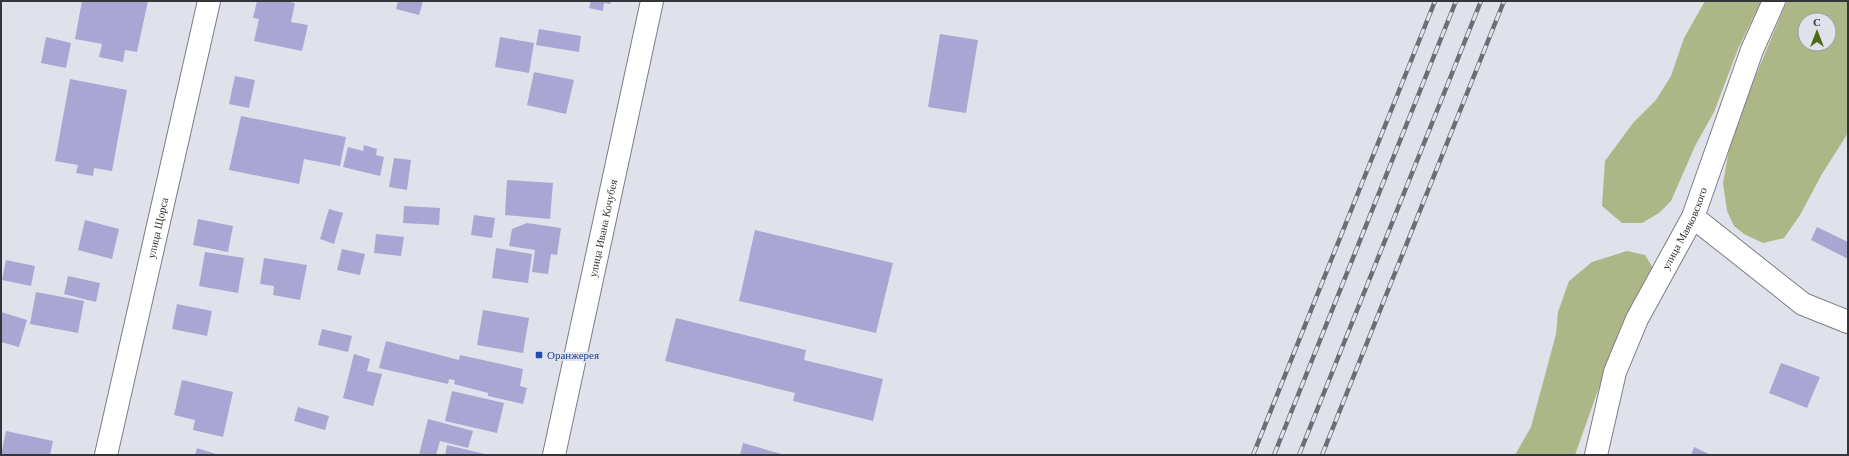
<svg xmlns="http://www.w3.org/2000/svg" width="1849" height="456" font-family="'Times New Roman',serif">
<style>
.forest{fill:#adb686;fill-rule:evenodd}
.building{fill:#aba5d3}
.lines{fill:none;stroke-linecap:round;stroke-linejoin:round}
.street-casing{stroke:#7c7d85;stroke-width:24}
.secondary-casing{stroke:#7c7d85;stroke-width:24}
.street{stroke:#fff;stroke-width:22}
.secondary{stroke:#fff;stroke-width:22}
.rail-casing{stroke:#6d6e73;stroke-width:4.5}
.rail{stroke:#e0e2eb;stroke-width:3;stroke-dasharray:9;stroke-linecap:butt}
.transit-dot{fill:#1a4fb4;stroke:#e0e2eb;stroke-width:1.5}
.labels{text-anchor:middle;stroke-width:4;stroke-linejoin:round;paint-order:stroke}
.street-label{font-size:11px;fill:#343539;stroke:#e0e2eb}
.transit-label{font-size:11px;fill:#164399;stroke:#e0e2eb;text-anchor:start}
</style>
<rect width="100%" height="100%" fill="#e0e2eb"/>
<g class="forest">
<polygon points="1705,1 1761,1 1738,49 1714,112 1695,146 1671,201 1659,213 1642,223 1622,223 1602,206 1605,161 1633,123 1656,100 1671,76 1684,38"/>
<path d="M1787,1H1848V133L1822,174L1800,215L1784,238L1763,243L1744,234L1734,226L1727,211L1723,183L1732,132ZM1805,20H1829V44H1805Z"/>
<polygon points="1627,251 1645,255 1653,268 1608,362 1575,455 1515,455 1531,427 1556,334 1558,312 1569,281 1592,262"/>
</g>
<g class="building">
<polygon points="82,1 148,1 137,52 125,50 123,62 99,57 102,44 75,39"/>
<polygon points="257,1 284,1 295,3 291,22 308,25 302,51 254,41 259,19 253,18"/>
<polygon points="398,1 423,1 419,15 396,9"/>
<polygon points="591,1 611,1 610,4 604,3 603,11 589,8"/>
<polygon points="539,29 581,36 579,52 536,45"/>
<polygon points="940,34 978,40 966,113 928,107"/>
<polygon points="46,37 71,43 66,68 41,63"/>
<polygon points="500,37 534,43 529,73 495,67"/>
<polygon points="534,72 574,80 566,114 527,105"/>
<polygon points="235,76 255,80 249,108 229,104"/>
<polygon points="70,79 127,90 112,171 94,168 93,176 76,173 78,165 55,161"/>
<polygon points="241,116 346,137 340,166 304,159 299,184 229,170"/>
<polygon points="364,145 377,149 376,155 384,157 380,176 343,167 348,147 363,151"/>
<polygon points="394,158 411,160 407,190 389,187"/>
<polygon points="507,180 553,183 550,219 505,215"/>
<polygon points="404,206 440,208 439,225 403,223"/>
<polygon points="329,209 343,213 334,244 320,239"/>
<polygon points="474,215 495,218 492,238 471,235"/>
<polygon points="198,219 233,226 228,252 193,245"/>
<polygon points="85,220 119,229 112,259 78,250"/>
<polygon points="527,223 561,228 557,255 551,254 548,274 532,272 535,250 509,246 512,229"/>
<polygon points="1817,227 1848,242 1848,259 1811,240"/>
<polygon points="755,230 893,263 876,333 739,301"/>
<polygon points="376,234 404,237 401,256 374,253"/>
<polygon points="496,248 532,254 528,283 492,278"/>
<polygon points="342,249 365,254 360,275 337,270"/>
<polygon points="205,252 244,258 238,293 199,286"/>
<polygon points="264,258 307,265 300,300 273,295 274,286 260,284"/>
<polygon points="6,260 35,266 31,286 2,280"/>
<polygon points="68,276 100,283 96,302 64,294"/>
<polygon points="36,292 84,301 78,333 30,324"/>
<polygon points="177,304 212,311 207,336 172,329"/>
<polygon points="483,310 529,318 523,353 477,345"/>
<polygon points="1,312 27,320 19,347 1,342"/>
<polygon points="676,318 806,350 804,360 883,379 873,421 793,401 795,393 665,361"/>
<polygon points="322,329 352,336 348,352 318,345"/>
<polygon points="386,341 459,360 460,355 523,369 520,386 527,388 523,404 488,396 488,393 454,384 455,380 449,379 448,384 379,368"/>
<polygon points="354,354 370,359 367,371 382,374 373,406 343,398"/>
<polygon points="1781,363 1820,377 1807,408 1769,393"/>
<polygon points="182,380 233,392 223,437 193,430 195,420 174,415"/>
<polygon points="452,391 504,403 497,433 445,421"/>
<polygon points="298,407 329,416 325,430 294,421"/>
<polygon points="428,419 473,431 468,448 440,441 436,455 419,455"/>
<polygon points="6,431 53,441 50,455 1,455"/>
<polygon points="743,443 785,455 740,455"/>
<polygon points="447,445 485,454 485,455 445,455"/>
<polygon points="1694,447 1711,455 1691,455"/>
<polygon points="197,448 219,455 195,455"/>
</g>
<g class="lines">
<g class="street-casing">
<g id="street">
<polyline points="1693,217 1803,304 1848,322"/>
<path id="s1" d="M106,455L209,1"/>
<path id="s2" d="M1596,455L1615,372L1637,319L1693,217L1752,50L1774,1"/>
</g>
</g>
<g class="secondary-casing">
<g id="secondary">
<path id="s3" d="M554,455L652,1"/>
</g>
</g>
<use href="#street" class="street"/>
<use href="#secondary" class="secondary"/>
<g class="rail-casing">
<g id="rail">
<polyline points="1253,455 1435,1"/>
<polyline points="1274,455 1456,1"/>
<polyline points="1299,455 1481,1"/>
<polyline points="1322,455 1504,1"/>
</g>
</g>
<use href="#rail" class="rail"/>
</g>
<rect class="transit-dot" x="535" y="351" width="8" height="8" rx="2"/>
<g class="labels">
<g class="street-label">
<text dy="4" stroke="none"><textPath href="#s1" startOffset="233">улица Щорса</textPath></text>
<text dy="4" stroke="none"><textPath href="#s3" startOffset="232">улица Ивана Кочубея</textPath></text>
<text dy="4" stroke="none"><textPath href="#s2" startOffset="245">улица Маяковского</textPath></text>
</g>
<g class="transit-label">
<text x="547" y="359">Оранжерея</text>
</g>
</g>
<rect width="1849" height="456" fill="none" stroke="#343539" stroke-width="4"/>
<g transform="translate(1817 32)"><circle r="19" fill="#e0e2eb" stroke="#9b9da4"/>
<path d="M0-3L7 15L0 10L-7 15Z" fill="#4f691b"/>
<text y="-6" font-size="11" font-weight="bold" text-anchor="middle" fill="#343539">С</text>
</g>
</svg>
